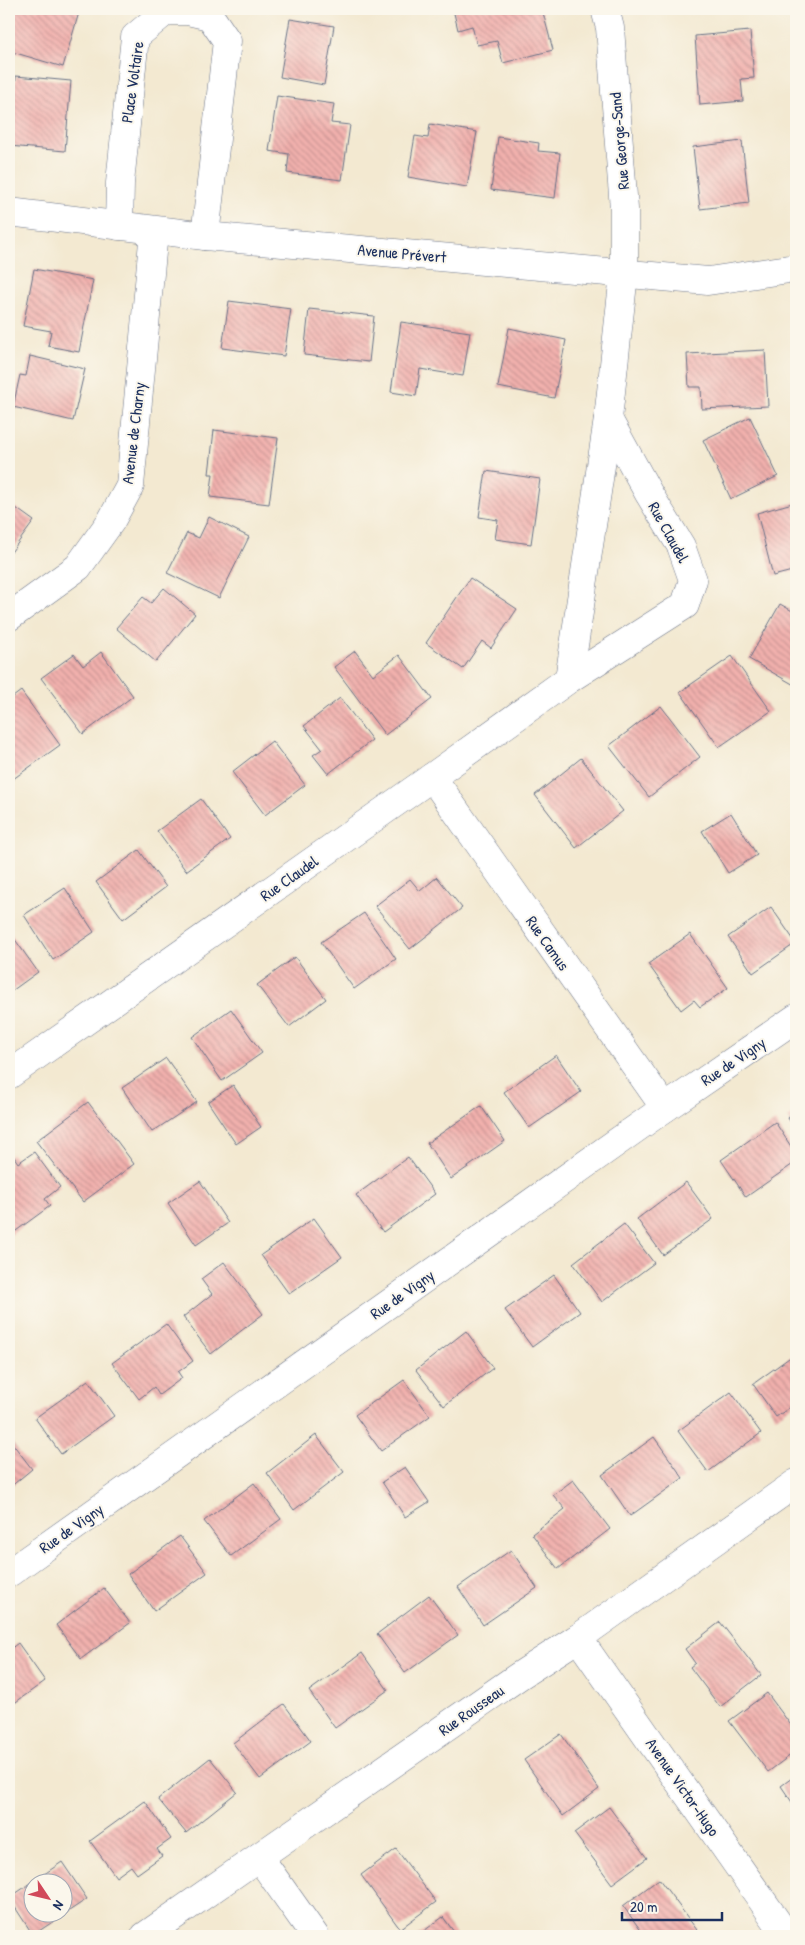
<svg xmlns="http://www.w3.org/2000/svg" width="805" height="1945" font-family="'Patrick Hand',sans-serif">
<style>
.building{fill:url(#building-back-hatch);fill-rule:evenodd}
.lines{fill:none;stroke-linecap:round;stroke-linejoin:round}
.minor-casing{stroke:#677086;stroke-width:29}
.minor{stroke:#fff;stroke-width:28}
.labels{text-anchor:middle;stroke-width:4;stroke-linejoin:round;paint-order:stroke}
.street-label{font-size:16px;fill:#1b2f5e;stroke:#fbf7ec}
</style>
<defs>
<pattern id="building-back-hatch" width="6" height="6" patternUnits="userSpaceOnUse" patternTransform="scale(1.25)"><rect width="6" height="6" fill="#f2b1ad"/><path d="M-1 5l2 2M0 0l6 6M5-1l2 2" fill="none" stroke="#c39090"/></pattern>
</defs>
<rect width="100%" height="100%" fill="#fbf7ec"/>
<filter id="ink" filterUnits="userSpaceOnUse"><feTurbulence type="fractalNoise" baseFrequency=".02" numOctaves="2"/><feDisplacementMap in="SourceGraphic" scale="10" xChannelSelector="R" yChannelSelector="G"/><feConvolveMatrix kernelMatrix="1 2 1 2 8 2 1 2 1" color-interpolation-filters="sRGB"/></filter>
<filter id="wash" filterUnits="userSpaceOnUse"><feTurbulence type="fractalNoise" baseFrequency=".0096" numOctaves="4" result="noise"/><feDisplacementMap in="SourceGraphic" scale="20" xChannelSelector="R" yChannelSelector="G"/><feGaussianBlur stdDeviation="1.12" result="paint"/><feColorMatrix in="noise" values="0 0 0 0 0 0 0 0 0 0 0 0 0 0 0 0 0 1.4 0 .05"/><feComposite in="paint" operator="in"/></filter>
<g filter="url(#wash)">
<rect width="100%" height="100%" fill="#f3e9d1"/>
<g id="blocks">
<g class="building">
<polygon points="9,9 80,9 63,67 9,51"/>
<polygon points="453,9 542,9 553,50 503,63 497,41 477,45 472,26 458,30"/>
<polygon points="290,19 334,26 324,85 280,77"/>
<polygon points="750,31 754,78 741,79 743,101 700,105 695,36"/>
<polygon points="16,76 71,81 65,151 9,146 9,121 12,121"/>
<polygon points="277,96 334,104 331,123 350,125 342,180 287,173 289,154 269,151"/>
<polygon points="430,124 477,132 467,187 408,177 415,136 428,138"/>
<polygon points="498,137 539,143 538,151 560,153 555,198 491,190"/>
<polygon points="742,141 749,203 700,209 693,147"/>
<polygon points="34,269 93,280 79,352 48,346 51,331 23,326"/>
<polygon points="229,301 291,309 284,356 222,348"/>
<polygon points="309,309 374,316 369,362 304,355"/>
<polygon points="401,322 470,332 463,376 420,369 416,396 391,392"/>
<polygon points="509,328 566,340 554,398 498,387"/>
<polygon points="765,350 768,406 702,409 701,387 689,387 687,354"/>
<polygon points="30,356 85,369 73,421 13,407 20,375 26,376"/>
<polygon points="750,417 778,476 731,499 703,440"/>
<polygon points="214,430 278,438 269,504 210,497 213,474 209,474"/>
<polygon points="486,471 540,479 531,544 495,539 498,520 479,517"/>
<polygon points="796,502 796,570 773,576 757,513"/>
<polygon points="9,503 34,521 9,555"/>
<polygon points="209,517 249,537 219,598 167,573 187,533 199,538"/>
<polygon points="470,578 517,609 491,648 482,641 463,669 426,643"/>
<polygon points="164,588 195,614 156,662 116,628 143,597 151,603"/>
<polygon points="780,604 796,613 796,686 749,659"/>
<polygon points="355,651 373,675 399,655 432,699 385,735 334,667"/>
<polygon points="101,652 133,696 83,734 41,678 74,654 83,666"/>
<polygon points="732,656 771,711 719,747 680,692"/>
<polygon points="21,691 60,745 9,782 9,700"/>
<polygon points="340,698 372,740 328,774 313,755 322,749 304,726"/>
<polygon points="661,706 700,757 649,797 609,746"/>
<polygon points="272,741 305,785 265,815 232,772"/>
<polygon points="581,758 623,811 576,848 535,795"/>
<polygon points="201,799 230,839 186,871 157,831"/>
<polygon points="731,813 757,855 728,873 702,831"/>
<polygon points="139,850 166,887 123,919 96,882"/>
<polygon points="437,877 462,908 410,949 375,906 410,879 420,891"/>
<polygon points="65,888 94,932 53,960 24,915"/>
<polygon points="771,907 796,943 753,973 728,937"/>
<polygon points="364,913 396,959 354,989 321,942"/>
<polygon points="9,931 38,972 9,993"/>
<polygon points="690,934 728,988 700,1007 694,1000 681,1010 648,964"/>
<polygon points="295,957 326,999 289,1027 257,985"/>
<polygon points="231,1009 262,1053 222,1081 192,1037"/>
<polygon points="556,1055 581,1092 529,1128 504,1092"/>
<polygon points="166,1058 197,1102 152,1132 122,1088"/>
<polygon points="233,1085 261,1127 236,1144 208,1102"/>
<polygon points="88,1102 134,1164 83,1202 36,1141"/>
<polygon points="481,1106 505,1141 451,1179 427,1143"/>
<polygon points="796,1112 796,1130 788,1118"/>
<polygon points="775,1122 796,1154 796,1162 746,1197 721,1160"/>
<polygon points="34,1152 60,1187 45,1199 50,1206 9,1236 9,1157 12,1154 18,1163"/>
<polygon points="408,1157 435,1194 383,1232 356,1195"/>
<polygon points="200,1181 228,1223 196,1245 168,1203"/>
<polygon points="686,1182 713,1219 663,1255 637,1219"/>
<polygon points="314,1218 342,1257 289,1294 261,1255"/>
<polygon points="624,1224 654,1263 602,1302 573,1263"/>
<polygon points="224,1262 263,1314 211,1354 183,1317 212,1294 201,1279"/>
<polygon points="554,1275 580,1312 532,1347 505,1310"/>
<polygon points="166,1324 193,1361 178,1372 182,1378 159,1395 154,1387 139,1399 112,1363"/>
<polygon points="466,1331 493,1368 444,1406 416,1370"/>
<polygon points="796,1353 796,1403 776,1417 753,1384"/>
<polygon points="88,1380 114,1416 61,1454 35,1418"/>
<polygon points="404,1380 430,1416 381,1451 355,1415"/>
<polygon points="731,1392 761,1433 708,1472 678,1431"/>
<polygon points="316,1435 344,1472 294,1510 267,1473"/>
<polygon points="654,1437 683,1478 630,1516 602,1475"/>
<polygon points="9,1439 32,1469 9,1488"/>
<polygon points="405,1467 429,1502 405,1517 382,1482"/>
<polygon points="573,1480 610,1529 558,1569 532,1534 565,1509 553,1495"/>
<polygon points="254,1483 281,1519 231,1556 204,1521"/>
<polygon points="180,1536 207,1573 154,1611 128,1574"/>
<polygon points="511,1550 537,1588 483,1625 458,1587"/>
<polygon points="104,1588 130,1623 81,1659 56,1625"/>
<polygon points="429,1595 458,1635 405,1673 377,1634"/>
<polygon points="720,1622 761,1675 720,1707 690,1667 695,1663 685,1649"/>
<polygon points="18,1643 45,1681 9,1707 9,1650"/>
<polygon points="362,1653 388,1690 335,1728 309,1691"/>
<polygon points="767,1693 796,1732 796,1751 768,1772 729,1721"/>
<polygon points="284,1704 311,1741 260,1779 233,1743"/>
<polygon points="561,1734 599,1789 563,1816 524,1760"/>
<polygon points="210,1758 237,1792 186,1833 158,1799"/>
<polygon points="796,1775 796,1808 781,1786"/>
<polygon points="145,1801 171,1839 157,1849 162,1856 137,1874 131,1866 116,1877 90,1841"/>
<polygon points="609,1807 647,1858 612,1884 574,1833"/>
<polygon points="396,1849 436,1902 400,1929 361,1875"/>
<path d="M62,1862L87,1899L33,1935L9,1898ZM32,1882H62V1912H32Z"/>
<polygon points="659,1879 697,1930 689,1936 645,1936 623,1906"/>
<polygon points="443,1917 457,1936 417,1936"/>
<polygon points="9,1927 15,1936 9,1936"/>
</g>
</g>
</g>
<g filter="url(#ink)">
<use href="#blocks" fill-opacity="0" stroke="#677086" stroke-width="1"/>
<g class="lines">
<g class="minor-casing">
<g id="minor">
<polyline points="9,212 205,236 708,281 796,268"/>
<polyline points="119,226 120,183 135,37 166,11 188,11 210,16 227,41 205,236"/>
<polyline points="9,617 78,567 111,521 130,486 154,231"/>
<polyline points="569,679 608,419 624,274 624,209 610,28 605,9"/>
<polyline points="432,777 665,1108"/>
<polyline points="9,1075 432,777 569,679 685,605 693,580 681,546 649,494 608,419"/>
<polyline points="9,1573 665,1108 796,1018"/>
<polyline points="578,1638 787,1936"/>
<polyline points="259,1857 315,1936"/>
<polyline points="145,1936 519,1676 578,1638 796,1483"/>
</g>
</g>
<use href="#minor" class="minor"/>
</g>
</g>
<g class="labels">
<g class="street-label">
<text transform="translate(132 82) rotate(-82)" y="6">Place Voltaire</text>
<text transform="translate(619 141) rotate(-95)" y="6">Rue George-Sand</text>
<text transform="translate(402 253) rotate(5)" y="6">Avenue Prévert</text>
<text transform="translate(133 433) rotate(-83)" y="6">Avenue de Charny</text>
<text transform="translate(669 532) rotate(61)" y="6">Rue Claudel</text>
<text transform="translate(289 878) rotate(-35)" y="6">Rue Claudel</text>
<text transform="translate(548 943) rotate(55)" y="6">Rue Camus</text>
<text transform="translate(733 1061) rotate(-34)" y="6">Rue de Vigny</text>
<text transform="translate(402 1294) rotate(-35)" y="6">Rue de Vigny</text>
<text transform="translate(71 1528) rotate(-35)" y="6">Rue de Vigny</text>
<text transform="translate(471 1710) rotate(-35)" y="6">Rue Rousseau</text>
<text transform="translate(683 1787) rotate(55)" y="6">Avenue Victor-Hugo</text>
</g>
</g>
<rect width="805" height="1945" fill="none" stroke="#fbf7ec" stroke-width="30"/>
<g transform="translate(48 1898) rotate(125)"><circle r="24" fill="#fbf7ec" stroke="#a1a7b3"/>
<path d="M0-4L9 19L0 12L-9 19Z" fill="#d1495b"/>
<text y="-8" font-size="14" font-weight="bold" text-anchor="middle" fill="#1b2f5e">N</text>
</g>
<path d="M622 1912v8h100v-8" fill="none" stroke="#1b2f5e" stroke-width="2.5"/>
<text x="630" y="1912" font-size="15" fill="#1b2f5e" stroke="#fbf7ec" stroke-width="4" paint-order="stroke">20 m</text>
</svg>
